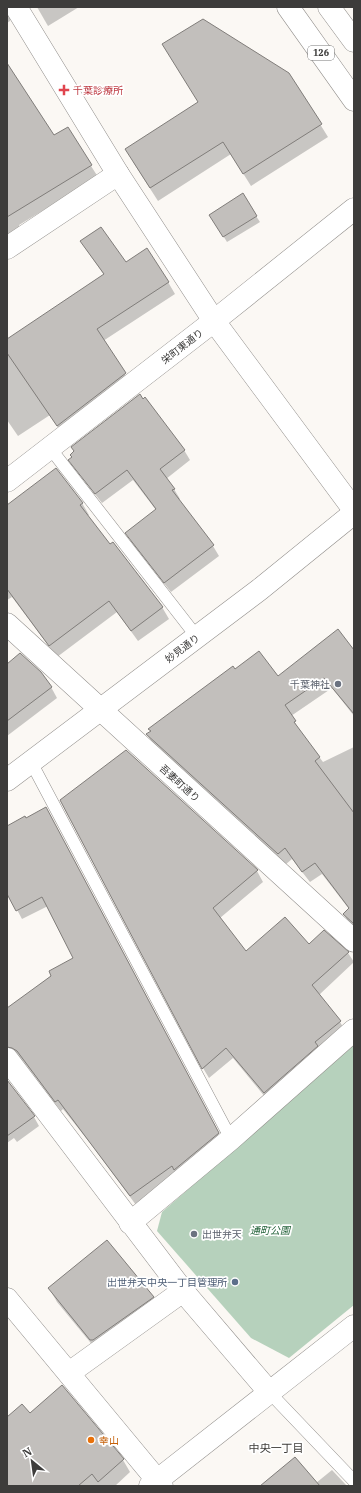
<svg xmlns="http://www.w3.org/2000/svg" width="361" height="1493" font-family="'IBM Plex Serif','Noto Sans JP',serif">
<style>
.green{fill:#b6d1bc}
.shadow{fill:#0003}
.building{fill:#c2bfbc;stroke:#807d7a}
.lines{fill:none;stroke-linecap:round;stroke-linejoin:round}
.service-casing{stroke:#918e8b;stroke-width:13}
.minor-casing{stroke:#918e8b;stroke-width:23}
.tertiary-casing{stroke:#918e8b;stroke-width:23}
.trunk-casing{stroke:#918e8b;stroke-width:23}
.service{stroke:#fff;stroke-width:12}
.minor{stroke:#fff;stroke-width:22}
.tertiary{stroke:#fff;stroke-width:22}
.trunk{stroke:#fff;stroke-width:22}
.health-dot{fill:#e0444e;stroke:#fff;stroke-width:1.5}
.worship-dot{fill:#6b7280;stroke:#fff;stroke-width:1.5}
.service-dot{fill:#5c6f8a;stroke:#fff;stroke-width:1.5}
.food-dot{fill:#e8710a;stroke:#fff;stroke-width:1.5}
.labels{text-anchor:middle;stroke-width:3.5;stroke-linejoin:round;paint-order:stroke}
.shield{fill:#fff;stroke:#777676;stroke-width:1}
.shield-label{font-size:9px;font-weight:bold;fill:#3d3c3b}
.health-label{font-size:10px;fill:#be3a42;stroke:#fff;text-anchor:start}
.street-label{font-size:10px;fill:#3d3c3b;stroke:#fff}
.worship-label{font-size:10px;fill:#5b616d;stroke:#fff;text-anchor:end}
.park-label{font-size:10px;font-style:italic;fill:#26643c;stroke:#fff}
.service-label{font-size:10px;fill:#4e5e75;stroke:#fff;text-anchor:end}
.food-label{font-size:10px;fill:#c56008;stroke:#fff;text-anchor:start}
.neighbourhood-label{font-size:11px;fill:#3e3c39;stroke:#fff}
</style>
<rect width="100%" height="100%" fill="#fbf8f4"/>
<polygon class="green" points="354,1045 354,1305 289,1358 251,1338 157,1231 162,1212"/>
<g class="shadow">
<polygon points="7,7 11,13 10,21 7,23"/>
<polygon points="37,7 79,7 48,26"/>
<polygon points="7,65 53,137 67,128 98,177 19,225 20,228 7,236"/>
<polygon points="289,74 328,137 251,186 231,154 158,201 133,162"/>
<polygon points="210,215 256,216 260,222 227,242"/>
<polygon points="81,242 168,282 175,294 103,341 132,385 64,437 50,415 18,436 7,420 7,340 104,275"/>
<polygon points="184,450 190,460 166,479 174,489 180,499 178,500 213,546 219,556 171,592 132,543 127,533 156,510 133,480 102,503 76,470 70,460"/>
<polygon points="82,503 89,515 87,516 110,546 162,607 169,619 138,641 117,612 57,657 12,597 7,600 7,506"/>
<polygon points="354,651 354,716 332,688 291,716 301,733 323,762 354,747 354,928 350,925 344,914 349,909 322,874 310,882 292,859 285,865 154,746 147,734 151,732 149,729 235,670 278,677"/>
<polygon points="7,664 51,687 57,698 7,736"/>
<polygon points="126,751 257,871 263,882 220,918 246,952 309,945 324,932 348,953 354,962 319,995 340,1022 346,1032 270,1103 233,1058 209,1078 203,1068"/>
<polygon points="51,818 223,1143 136,1205 94,1148 63,1109 61,1111 23,1061 18,1057 7,1057 7,1010 74,958 48,906 22,919 7,891 7,834"/>
<polygon points="7,1081 34,1117 39,1126 17,1142 14,1138 7,1143"/>
<polygon points="49,1288 153,1297 160,1311 99,1353 57,1302"/>
<polygon points="30,1415 123,1460 130,1472 115,1486 7,1486 7,1418"/>
<polygon points="332,1470 347,1486 262,1486 316,1483"/>
</g>
<g class="building">
<polygon points="203,19 289,73 322,124 243,174 223,142 150,188 125,149 198,102 162,44"/>
<polygon points="7,63 54,135 68,127 92,165 7,217"/>
<polygon points="243,193 257,216 223,237 209,215"/>
<polygon points="101,227 126,262 147,248 169,282 97,329 126,373 57,426 7,353 7,339 104,274 80,241"/>
<polygon points="140,394 143,399 145,397 185,450 160,469 175,489 172,490 214,545 164,583 125,533 156,509 127,470 95,494 68,460 72,457 70,455 74,451 71,447"/>
<polygon points="56,468 83,503 80,505 110,544 113,542 163,607 131,631 109,601 49,646 7,589 7,505"/>
<polygon points="338,629 354,650 354,714 324,678 285,705 296,721 294,722 320,757 315,761 354,813 354,924 343,914 349,908 315,863 302,872 285,848 278,854 146,734 151,731 148,729 233,666 235,669 259,651 278,676"/>
<polygon points="20,653 41,672 52,687 7,721 7,664"/>
<polygon points="126,750 258,870 213,908 246,951 285,917 309,944 324,930 349,952 312,985 341,1021 315,1042 318,1046 264,1093 226,1048 202,1069 60,800"/>
<polygon points="46,807 219,1133 174,1170 172,1166 130,1196 58,1100 55,1102 17,1051 12,1048 7,1047 7,1008 51,976 49,971 73,958 42,897 16,911 7,894 7,826 25,816 26,818"/>
<polygon points="7,1080 35,1116 7,1136"/>
<polygon points="107,1240 154,1297 93,1340 90,1340 48,1288"/>
<polygon points="62,1385 124,1459 98,1482 92,1474 78,1486 7,1486 7,1417 22,1404 30,1413"/>
<polygon points="295,1457 320,1486 260,1486"/>
</g>
<g class="lines">
<g class="service-casing">
<g id="service">
<polyline points="50,448 197,637"/>
<polyline points="31,762 231,1139"/>
<polyline points="270,1393 354,1481"/>
</g>
</g>
<g class="minor-casing">
<g id="minor">
<polyline points="16,7 118,174 214,321 354,510"/>
<polyline points="7,248 118,174"/>
<polyline points="7,1059 183,1291 270,1393"/>
<polyline points="130,1223 231,1139 354,1030"/>
<polyline points="7,1299 162,1486"/>
<polyline points="69,1373 183,1291"/>
<polyline points="150,1486 354,1326"/>
</g>
</g>
<g class="tertiary-casing">
<g id="tertiary">
<polyline points="7,481 214,321 354,209"/>
<polyline points="7,624 354,941"/>
<polyline points="7,780 259,590 354,513"/>
</g>
</g>
<g class="trunk-casing">
<g id="trunk">
<polyline points="288,7 354,100"/>
<polyline points="329,7 354,41"/>
</g>
</g>
<use href="#service" class="service"/>
<use href="#minor" class="minor"/>
<use href="#tertiary" class="tertiary"/>
<use href="#trunk" class="trunk"/>
</g>
<path class="health-dot" d="M62 84h4v4h4v4h-4v4h-4v-4h-4v-4h4z"/>
<g class="worship-dot">
<circle cx="338" cy="684" r="4"/>
<circle cx="194" cy="1234" r="4"/>
</g>
<circle class="service-dot" cx="235" cy="1282" r="4"/>
<circle class="food-dot" cx="91" cy="1440" r="4"/>
<g class="labels">
<rect class="shield" x="308" y="46" width="26" height="14" rx="3"/>
<g class="shield-label">
<text x="321" y="56">126</text>
</g>
<g class="health-label">
<text x="73" y="94">千葉診療所</text>
</g>
<g class="street-label">
<text transform="translate(182 346) rotate(-38)" y="4">栄町東通り</text>
<text transform="translate(182 648) rotate(-37)" y="4">妙見通り</text>
<text transform="translate(180 783) rotate(42)" y="4">吾妻町通り</text>
</g>
<g class="worship-label">
<text x="330" y="688">千葉神社</text>
<text x="202" y="1238" text-anchor="start">出世弁天</text>
</g>
<g class="park-label">
<text x="270" y="1234">通町公園</text>
</g>
<g class="service-label">
<text x="227" y="1286">出世弁天中央一丁目管理所</text>
</g>
<g class="food-label">
<text x="99" y="1444">幸山</text>
</g>
<g class="neighbourhood-label">
<text x="276" y="1452">中央一丁目</text>
</g>
</g>
<rect width="361" height="1493" fill="none" stroke="#3d3c3b" stroke-width="16"/>
<g transform="translate(32 1461) rotate(331)" stroke="#ffffff" stroke-width="3" paint-order="stroke">
<path d="M0-3L7 15L0 10L-7 15Z" fill="#3d3c3b"/>
<text y="-6" font-size="11" font-weight="bold" text-anchor="middle" fill="#3d3c3b">N</text>
</g>
</svg>
